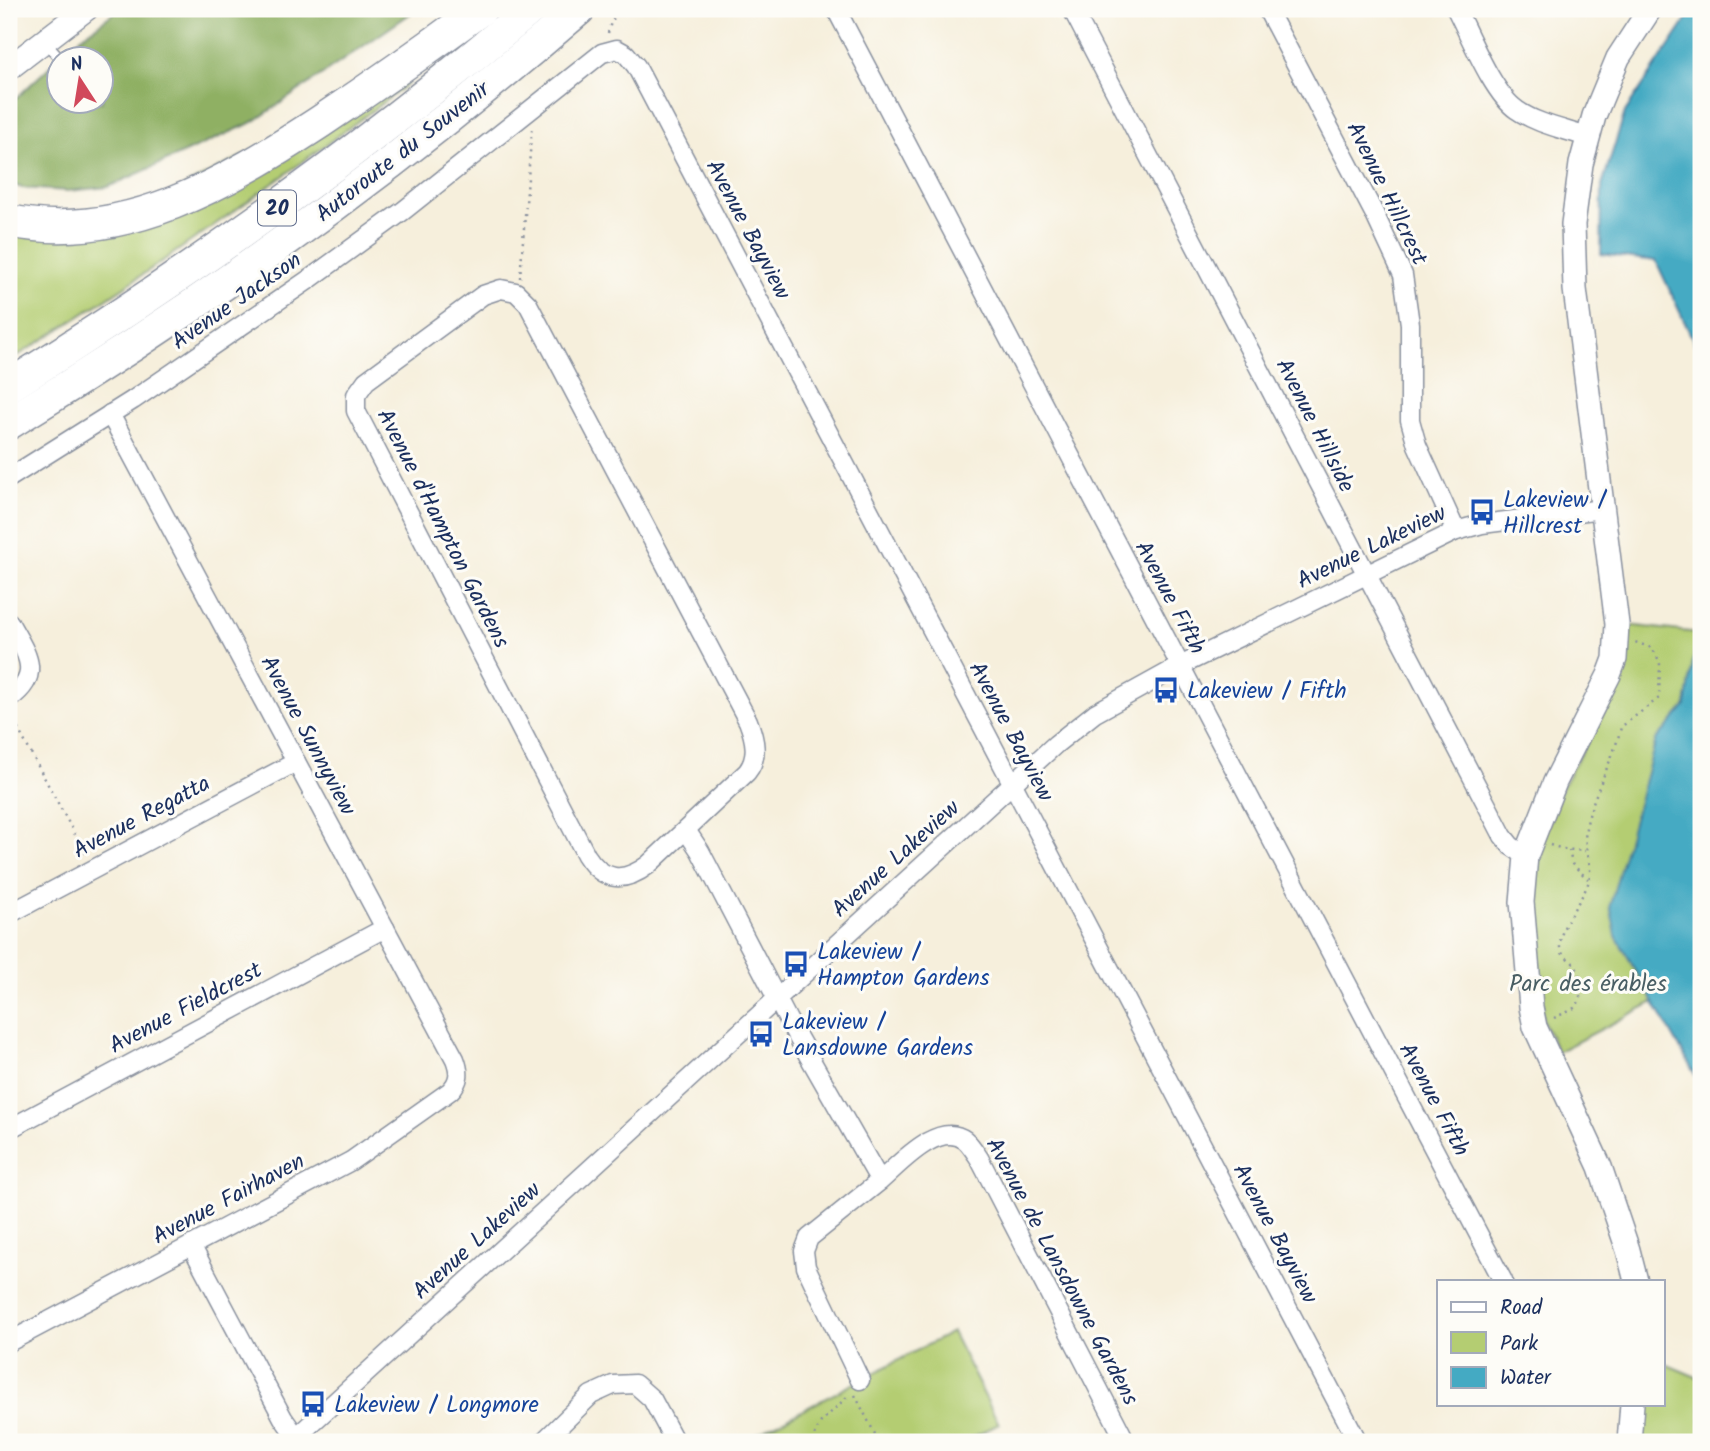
<svg xmlns="http://www.w3.org/2000/svg" width="1710" height="1451" font-family="Kalam,sans-serif">
<style>
.green{fill:#b4cd72;stroke:#687e68;stroke-width:2}
.forest{fill:#8fb064;stroke:#557061;stroke-width:2;fill-rule:evenodd}
.water{fill:#44aac3;stroke:#306c90;stroke-width:2}
.lines{fill:none;stroke-linecap:round;stroke-linejoin:round}
.service-casing{stroke:#888f9d;stroke-width:12}
.minor-casing{stroke:#888f9d;stroke-width:21}
.tertiary-casing{stroke:#888f9d;stroke-width:26}
.motorway-casing{stroke:#888f9d;stroke-width:35}
.path{stroke:#888f9d;stroke-width:2.5;stroke-dasharray:2 5;stroke-linecap:butt}
.service{stroke:#fff;stroke-width:9}
.minor{stroke:#fff;stroke-width:18}
.tertiary{stroke:#fff;stroke-width:23}
.motorway{stroke:#fff;stroke-width:32}
.labels{text-anchor:middle;stroke-width:6;stroke-linejoin:round;paint-order:stroke}
.shield{fill:#fdfcf7;stroke:#5f6c8c;stroke-width:2}
.shield-label{font-size:21px;font-weight:bold;fill:#1b2f5e}
.street-label{font-size:23px;fill:#1b2f5e;stroke:#fdfcf7}
.transit-label{font-size:23px;fill:#164399;stroke:#fdfcf7;text-anchor:start}
.park-label{font-size:23px;fill:#495e64;stroke:#fdfcf7}
</style>
<rect width="100%" height="100%" fill="#fdfcf7"/>
<filter id="ink" filterUnits="userSpaceOnUse"><feTurbulence type="fractalNoise" baseFrequency=".0143" numOctaves="2"/><feDisplacementMap in="SourceGraphic" scale="14" xChannelSelector="R" yChannelSelector="G"/><feConvolveMatrix kernelMatrix="1 2 1 2 8 2 1 2 1" color-interpolation-filters="sRGB"/></filter>
<filter id="wash" filterUnits="userSpaceOnUse"><feTurbulence type="fractalNoise" baseFrequency=".00686" numOctaves="4" result="noise"/><feDisplacementMap in="SourceGraphic" scale="28" xChannelSelector="R" yChannelSelector="G"/><feGaussianBlur stdDeviation="1.57" result="paint"/><feColorMatrix in="noise" values="0 0 0 0 0 0 0 0 0 0 0 0 0 0 0 0 0 1.4 0 .05"/><feComposite in="paint" operator="in"/></filter>
<g filter="url(#wash)">
<rect width="100%" height="100%" fill="#f6efdc"/>
<g class="green">
<path d="M399,75L408,84C278,181 147,276 9,361V226L106,227Z"/>
<polygon points="1627,625 1698,633 1686,706 1656,740 1616,936 1654,1002 1557,1052 1543,1020 1533,906 1536,866 1540,846 1563,785 1616,690 1622,668"/>
<polygon points="952,1332 999,1424 963,1442 742,1442"/>
<polygon points="1663,1363 1701,1379 1701,1442 1634,1442 1637,1404 1663,1404"/>
</g>
<path class="forest" d="M119,9H417L253,122L108,187L68,191L22,188L9,183V105L80,38ZM60,60H102V102H60Z"/>
<g class="water">
<polygon points="1694,9 1701,9 1701,357 1656,261 1601,254 1602,185 1625,112"/>
<polygon points="1701,613 1701,1085 1616,936 1610,905 1656,740 1686,706"/>
</g>
</g>
<g filter="url(#ink)">
<g class="lines">
<g class="service-casing">
<polyline id="service" points="46,43 61,60"/>
</g>
<g class="minor-casing">
<g id="minor">
<polyline points="836,9 1503,1281"/>
<polyline points="1072,9 1503,836 1511,846 1526,856"/>
<polyline points="1267,9 1374,213 1403,275 1410,324 1410,420 1417,445 1456,531"/>
<path d="M1456,9C1470,36 1493,94 1517,110C1537,124 1564,129 1587,137"/>
<path d="M501,289L516,292L528,304L748,721C755,739 759,757 747,772L648,865C624,883 603,882 586,855L356,411V395L366,381L483,295Z"/>
<polyline points="9,478 133,400 311,278 403,211 602,53 617,49 626,54 636,66 1358,1442"/>
<path d="M9,622C25,652 45,674 9,699"/>
<path d="M686,830L700,851L788,1020L880,1181C899,1165 938,1120 965,1140C970,1144 975,1152 979,1158L1126,1442"/>
<polyline points="9,914 296,762"/>
<polyline points="9,1129 385,928"/>
<polyline points="191,1245 283,1418 300,1442"/>
<path d="M9,1342L351,1161L450,1091C460,1081 460,1072 455,1059L110,414"/>
<polyline points="860,1380 806,1267 804,1251 809,1238 880,1181"/>
<polyline points="291,1442 1056,744 1095,713 1180,666 1456,531 1482,524 1602,509"/>
<polyline points="543,1442 591,1395 613,1385 635,1384 652,1399 675,1442"/>
</g>
</g>
<g class="tertiary-casing">
<g id="tertiary">
<polyline points="9,68 86,9"/>
<polyline points="1636,1281 1628,1250 1600,1167 1535,1027 1531,1007 1522,902 1526,856 1555,782 1609,675 1615,659 1617,624 1575,289 1573,224 1581,164 1594,116 1618,58 1650,9"/>
<polyline points="1629,1442 1632,1404"/>
</g>
</g>
<g class="motorway-casing">
<g id="motorway">
<path d="M9,221C123,245 228,182 320,122C374,86 428,48 481,9"/>
<path d="M9,386C191,273 366,148 530,9"/>
<path d="M9,423C210,301 401,163 579,9"/>
</g>
</g>
<g class="path">
<polyline points="608,33 611,22 621,9"/>
<polyline points="102,65 104,64"/>
<polyline points="520,278 532,128"/>
<polyline points="11,716 86,855"/>
<polyline points="1550,845 1563,849 1585,851"/>
<polyline points="1569,850 1572,864 1588,879"/>
<path d="M1554,1018C1561,1014 1573,1011 1577,1005C1583,997 1581,971 1574,964C1568,957 1559,955 1560,944C1561,919 1588,896 1590,875C1591,861 1583,846 1586,828C1593,792 1613,762 1621,727L1659,698L1660,662L1652,648L1635,642"/>
<polyline points="855,1395 879,1442"/>
<polyline points="811,1442 821,1422 850,1394"/>
</g>
<use href="#service" class="service"/>
<use href="#minor" class="minor"/>
<use href="#tertiary" class="tertiary"/>
<use href="#motorway" class="motorway"/>
</g>
</g>
<defs>
<g id="bus-bare" transform="scale(2.1)"><path d="M-5-6H5V4H4V6H2V4H-2V6H-4V4H-5ZM-3.5-4V0h7V-4ZM-3.5 1.2v1.5H-2V1.2ZM2 1.2v1.5H3.5V1.2Z" fill="#1a4fb4" stroke="#fdfcf7" stroke-width="2.5" paint-order="stroke"/></g>
</defs>
<g fill-rule="evenodd">
<use href="#bus-bare" x="1482" y="512"/>
<use href="#bus-bare" x="1166" y="690"/>
<use href="#bus-bare" x="796" y="964"/>
<use href="#bus-bare" x="761" y="1034"/>
<use href="#bus-bare" x="313" y="1404"/>
</g>
<g class="labels">
<rect class="shield" x="258" y="190.5" width="38" height="35" rx="5"/>
<g class="shield-label">
<text x="277" y="215">20</text>
</g>
<g class="street-label">
<text transform="translate(402 151) rotate(-38)" y="8">Autoroute du Souvenir</text>
<text transform="translate(1388 193) rotate(64)" y="8">Avenue Hillcrest</text>
<text transform="translate(749 229) rotate(62)" y="8">Avenue Bayview</text>
<text transform="translate(236 300) rotate(-35)" y="8">Avenue Jackson</text>
<text transform="translate(1316 425) rotate(63)" y="8">Avenue Hillside</text>
<text transform="translate(444 528) rotate(63)" y="8">Avenue d'Hampton Gardens</text>
<text transform="translate(1371 546) rotate(-26)" y="8">Avenue Lakeview</text>
<text transform="translate(1171 597) rotate(62)" y="8">Avenue Fifth</text>
<text transform="translate(1012 731) rotate(62)" y="8">Avenue Bayview</text>
<text transform="translate(309 735) rotate(62)" y="8">Avenue Sunnyview</text>
<text transform="translate(141 816) rotate(-28)" y="8">Avenue Regatta</text>
<text transform="translate(895 858) rotate(-42)" y="8">Avenue Lakeview</text>
<text transform="translate(185 1007) rotate(-28)" y="8">Avenue Fieldcrest</text>
<text transform="translate(1435 1099) rotate(62)" y="8">Avenue Fifth</text>
<text transform="translate(228 1198) rotate(-28)" y="8">Avenue Fairhaven</text>
<text transform="translate(1276 1233) rotate(62)" y="8">Avenue Bayview</text>
<text transform="translate(476 1240) rotate(-42)" y="8">Avenue Lakeview</text>
<text transform="translate(1063 1271) rotate(62)" y="8">Avenue de Lansdowne Gardens</text>
</g>
<g class="transit-label">
<text x="1503" y="507">Lakeview /<tspan x="1503" dy="26">Hillcrest</tspan></text>
<text x="1187" y="698">Lakeview / Fifth</text>
<text x="817" y="959">Lakeview /<tspan x="817" dy="26">Hampton Gardens</tspan></text>
<text x="782" y="1029">Lakeview /<tspan x="782" dy="26">Lansdowne Gardens</tspan></text>
<text x="334" y="1412">Lakeview / Longmore</text>
</g>
<g class="park-label">
<text x="1588" y="991">Parc des érables</text>
</g>
</g>
<rect width="1710" height="1451" fill="none" stroke="#fdfcf7" stroke-width="35"/>
<rect x="1437" y="1280" width="228" height="126" fill="#fdfcf7" stroke="#a3aaba" stroke-width="2"/>
<rect x="1451" y="1302" width="35" height="10" fill="#ffffff" stroke="#a3aaba" stroke-width="2"/>
<text x="1500" y="1314" font-size="21" fill="#1b2f5e">Road</text>
<rect x="1451" y="1332" width="35" height="21" fill="#b4cd72" stroke="#a3aaba" stroke-width="2"/>
<text x="1500" y="1350" font-size="21" fill="#1b2f5e">Park</text>
<rect x="1451" y="1367" width="35" height="21" fill="#44aac3" stroke="#a3aaba" stroke-width="2"/>
<text x="1500" y="1384" font-size="21" fill="#1b2f5e">Water</text>
<g transform="translate(80 80) rotate(348)"><circle r="33" fill="#fdfcf7" stroke="#a3aaba" stroke-width="2"/>
<path d="M0-5L12 26L0 18L-12 26Z" fill="#d1495b"/>
<text y="-10" font-size="19" font-weight="bold" text-anchor="middle" fill="#1b2f5e">N</text>
</g>
</svg>
